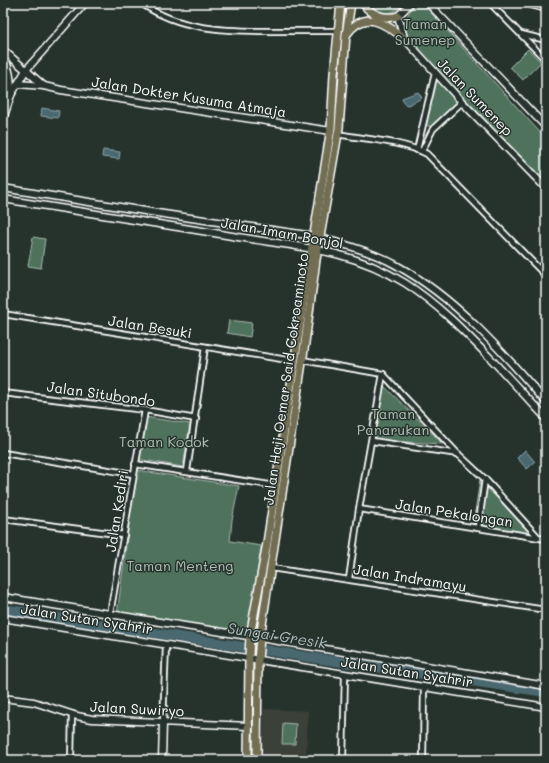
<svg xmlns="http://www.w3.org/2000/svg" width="549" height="763" font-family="Mali,sans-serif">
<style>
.built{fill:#3a4038}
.green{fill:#50725d;stroke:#a8b8ae}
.water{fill:#49686f;stroke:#92a4a9}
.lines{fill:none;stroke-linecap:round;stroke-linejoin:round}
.river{stroke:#49686f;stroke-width:10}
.street-casing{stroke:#fff;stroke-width:8}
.secondary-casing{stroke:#fff;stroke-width:9}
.primary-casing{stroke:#fff;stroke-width:10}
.street{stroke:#26332d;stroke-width:4.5}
.secondary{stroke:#26332d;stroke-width:6}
.primary{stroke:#726e52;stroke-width:7}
.labels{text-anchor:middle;stroke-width:3;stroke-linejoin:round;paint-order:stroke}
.park-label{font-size:14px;fill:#b0c0b6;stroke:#26332d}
.street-label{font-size:14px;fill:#fff;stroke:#26332d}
.water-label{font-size:15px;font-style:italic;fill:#adbbbe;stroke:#26332d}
</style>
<rect width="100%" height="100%" fill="#26332d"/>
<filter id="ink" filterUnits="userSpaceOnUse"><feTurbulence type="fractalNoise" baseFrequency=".025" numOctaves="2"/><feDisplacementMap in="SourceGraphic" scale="8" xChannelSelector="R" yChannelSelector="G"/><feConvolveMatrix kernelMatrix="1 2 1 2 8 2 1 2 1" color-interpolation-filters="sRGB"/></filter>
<g filter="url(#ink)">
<polygon class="built" points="264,709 308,711 306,758 262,756"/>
<g class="green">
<path d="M369,3H403C395,16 377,17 369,3Z"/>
<path d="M422,3L546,139V172L539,175L407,39C401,23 406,17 415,4Z"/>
<polygon points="528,49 541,62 523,80 510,67"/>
<polygon points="436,79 457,102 431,127 426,125"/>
<polygon points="33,237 45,239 41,268 28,266"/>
<polygon points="229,320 252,323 250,337 227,333"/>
<polygon points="380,382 443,444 371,440"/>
<polygon points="145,417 190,424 183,467 137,459"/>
<polygon points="136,470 239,486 232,520 230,541 261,546 249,634 117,615"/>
<polygon points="480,480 531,534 473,524"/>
<polygon points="283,723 296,724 295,744 282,744"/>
</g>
<g class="water">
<polygon points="418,92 422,98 408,105 404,104 402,98"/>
<polygon points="42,108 59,111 58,118 41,116"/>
<polygon points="103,150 120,152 119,159 102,157"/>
<polygon points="525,450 535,462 527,469 517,458"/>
</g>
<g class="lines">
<polyline class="river" points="3,609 321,659 546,692"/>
<g class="street-casing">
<g id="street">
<path d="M141,3C179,30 225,31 270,31C293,31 315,31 338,31"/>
<polyline points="490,3 546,60"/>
<polyline points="523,3 546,9"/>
<polyline points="521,34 546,40"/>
<path d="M337,134C365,139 402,141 427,154L546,276"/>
<polyline points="417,150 435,73"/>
<polyline points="422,151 433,129 462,102"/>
<polyline points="3,314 294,361"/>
<polyline points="302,360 383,374 458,454 485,479 538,537"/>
<polyline points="3,393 145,410 196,419"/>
<polyline points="372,441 458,454"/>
<polyline points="3,453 133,474"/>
<polyline points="135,464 276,486"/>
<polyline points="187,471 205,347"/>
<polyline points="359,509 546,539"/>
<polyline points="3,519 124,535"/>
<polyline points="478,528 485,479"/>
<polyline points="271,568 546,610"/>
<polyline points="349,579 359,509 383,374"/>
<polyline points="110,614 145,410"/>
<polyline points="163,723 166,645"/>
<polyline points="71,760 72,714"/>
<polyline points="343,760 345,674"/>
<polyline points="423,760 424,687"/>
</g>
</g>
<g class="secondary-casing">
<g id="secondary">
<polyline points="410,3 404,10 398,16 404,38 462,102 546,188"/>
<polyline points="428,3 546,127"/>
<polyline points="3,50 44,86"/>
<path d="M3,54C10,68 11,80 11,95"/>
<polyline points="18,84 44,86 61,90 331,131"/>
<polyline points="3,119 11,95 26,70 85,3"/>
<path d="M3,188L157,213L307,235C337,242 369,250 396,265C456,298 502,351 546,402"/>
<path d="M3,199C80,211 156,223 232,236C296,247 348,248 405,283C438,304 465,332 492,360C510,379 528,399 546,418"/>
<polyline points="3,597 260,638 546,686"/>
<polyline points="3,618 546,707"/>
<polyline points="3,698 34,702 77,716 92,719 249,726"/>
<polyline points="162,760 163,723"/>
</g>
</g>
<g class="primary-casing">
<g id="primary">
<path d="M363,3C371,15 384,20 398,16"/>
<path d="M347,34C365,9 384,23 404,38"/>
<polyline points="248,760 249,656 250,636 267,543 309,265 331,128 334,74 341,3"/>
<polyline points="257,760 258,660 260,638 305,343 316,260 339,128 346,35 351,3"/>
</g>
</g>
<use href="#street" class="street"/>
<use href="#secondary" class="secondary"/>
<use href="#primary" class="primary"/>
</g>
</g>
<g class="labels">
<g class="park-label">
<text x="425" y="29">Taman<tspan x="425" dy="16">Sumenep</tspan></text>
<text x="393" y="419">Taman<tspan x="393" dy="16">Panarukan</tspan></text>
<text x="164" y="447">Taman Kodok</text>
<text x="180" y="571">Taman Menteng</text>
</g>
<g class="street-label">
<text transform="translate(189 97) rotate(9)" y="5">Jalan Dokter Kusuma Atmaja</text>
<text transform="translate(475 97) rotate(46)" y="5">Jalan Sumenep</text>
<text transform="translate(282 233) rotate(10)" y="5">Jalan Imam Bonjol</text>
<text transform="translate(150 327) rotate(9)" y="5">Jalan Besuki</text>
<text transform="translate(286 379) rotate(-82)" y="5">Jalan Haji Oemar Said Cokroaminoto</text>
<text transform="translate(101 394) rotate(8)" y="5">Jalan Situbondo</text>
<text transform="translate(117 511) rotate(-81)" y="5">Jalan Kediri</text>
<text transform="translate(454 513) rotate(9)" y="5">Jalan Pekalongan</text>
<text transform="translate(410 578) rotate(9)" y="5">Jalan Indramayu</text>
<text transform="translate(87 619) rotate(9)" y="5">Jalan Sutan Syahrir</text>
<text transform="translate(407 672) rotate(9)" y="5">Jalan Sutan Syahrir</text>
<text transform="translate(137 709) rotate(3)" y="5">Jalan Suwiryo</text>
</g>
<g class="water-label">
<text transform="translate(277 636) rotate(9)" y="5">Sungai Gresik</text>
</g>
</g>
<rect width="549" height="763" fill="none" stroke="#26332d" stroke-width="16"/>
<rect x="8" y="8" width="533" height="747" fill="none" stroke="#fff" stroke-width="1.5" filter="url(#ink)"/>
</svg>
